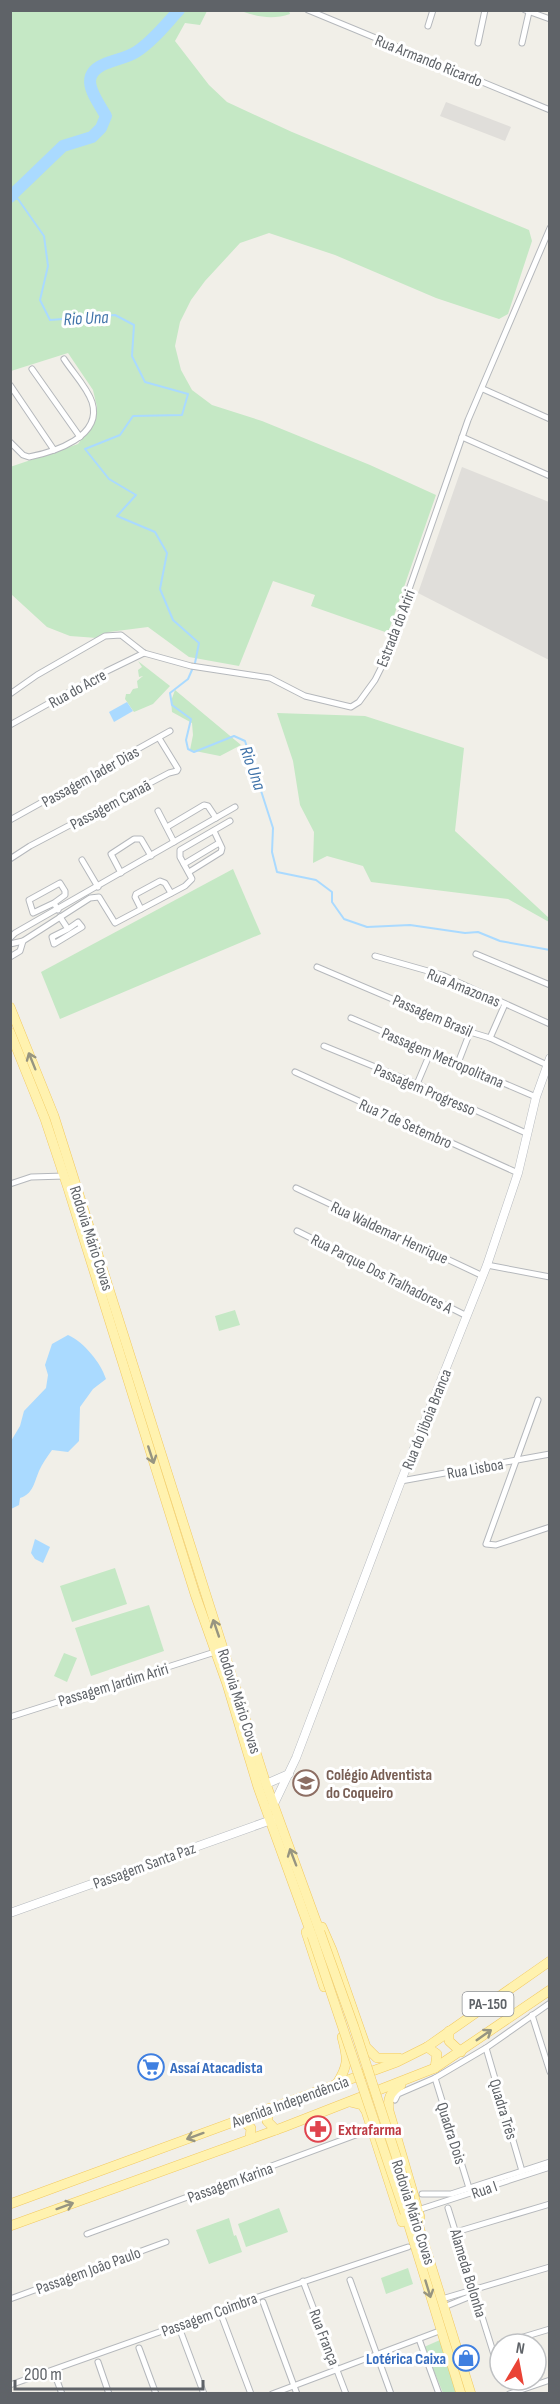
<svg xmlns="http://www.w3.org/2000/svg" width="560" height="2404" font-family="'Sofia Sans Condensed',sans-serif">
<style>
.industrial{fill:#e0deda}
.green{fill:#c5e8c5}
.water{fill:#aadaff}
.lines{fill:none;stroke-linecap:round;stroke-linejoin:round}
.stream{stroke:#aadaff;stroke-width:2}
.river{stroke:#aadaff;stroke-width:12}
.street-casing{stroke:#b5b8bc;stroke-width:7}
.secondary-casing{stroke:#b6babf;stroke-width:9}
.primary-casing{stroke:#f2c960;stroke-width:10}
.street{stroke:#fff;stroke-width:5}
.secondary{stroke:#fff;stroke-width:8}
.primary{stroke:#fff2af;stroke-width:9}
.primary-bridge-casing{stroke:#f2c960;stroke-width:10;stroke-linecap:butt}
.primary-bridge{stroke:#fff2af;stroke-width:9}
.oneway{stroke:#979581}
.labels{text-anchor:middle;stroke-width:6;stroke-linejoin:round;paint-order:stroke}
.shield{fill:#fff;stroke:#8f9295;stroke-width:1.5}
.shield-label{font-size:15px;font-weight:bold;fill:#5f6368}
.street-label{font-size:16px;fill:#5f6368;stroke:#fff}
.education-label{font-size:16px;font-weight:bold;fill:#785e54;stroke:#fff;text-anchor:start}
.shop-label{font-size:16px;font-weight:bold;fill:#366cbe;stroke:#fff;text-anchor:start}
.health-label{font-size:16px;font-weight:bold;fill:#be3a42;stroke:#fff;text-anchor:start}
.water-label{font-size:18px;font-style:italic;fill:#4174aa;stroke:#fff}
</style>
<rect width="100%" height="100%" fill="#f1efe8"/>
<g class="industrial">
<polygon points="446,102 511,127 505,141 440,116"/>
<polygon points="462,467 549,502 549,660 418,593"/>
</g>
<g class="green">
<polygon points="11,11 207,11 200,25 185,23 175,41 209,85 227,102 292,132 529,230 532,241 508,314 499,319 436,298 335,255 269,233 240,243 205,281 191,300 180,322 175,346 181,370 192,390 212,405 262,421 370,465 436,495 388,633 311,606 315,595 273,581 239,666 189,657 148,627 109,632 97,638 70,636 47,627 11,594 10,467 78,444 91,426 97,407 93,390 68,353 11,371"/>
<path d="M241,11H289L290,14C273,20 257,17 241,11Z"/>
<polygon points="138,661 170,686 153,704 134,712 125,699 126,694 130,694 133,689 138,688 137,681 143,676 139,677 138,670 142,667"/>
<polygon points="175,690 241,745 220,756 190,750 193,735 192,723 172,712 171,701"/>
<polygon points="277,713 365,716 464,748 455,831 549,918 549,922 508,899 371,882 363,866 327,856 313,863 314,832 300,805 293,761"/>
<polygon points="233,869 261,934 60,1019 41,972"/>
<polygon points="235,1310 240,1325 219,1331 215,1316"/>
<polygon points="115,1568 127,1604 72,1622 60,1586"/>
<polygon points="149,1605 164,1651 91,1676 75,1628"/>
<polygon points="64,1653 77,1658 67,1682 54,1676"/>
<polygon points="279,2208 288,2232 246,2247 238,2224"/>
<polygon points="229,2218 234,2236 236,2235 242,2252 209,2264 196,2230"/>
<polygon points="408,2268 413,2284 386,2294 381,2278"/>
<polygon points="440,2340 456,2393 443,2393 424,2347"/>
</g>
<g class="water">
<polygon points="127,702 133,711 114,722 109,712"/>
<path d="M68,1335C84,1342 101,1363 106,1379L93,1389L80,1407L79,1441L68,1452L52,1450C47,1457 42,1464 39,1471C34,1483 33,1494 20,1498L19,1505L11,1509V1441L20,1426L24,1411L46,1388L48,1375L45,1365L52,1344Z"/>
<polygon points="35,1539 50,1547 43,1563 35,1559 31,1553"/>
</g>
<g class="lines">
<polyline class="stream" points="10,197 18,199 44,236 48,266 40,300 50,320 115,315 134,325 132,356 145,382 188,394 182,415 133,416 120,435 85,449 109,479 136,495 117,516 155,532 167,553 160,589 173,620 199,643 195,663 188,679 170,693 172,705 191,719 186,740 188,749 194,752 234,736 245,741 273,828 272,852 277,872 316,880 332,892 332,902 344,919 367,927 410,925 465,933 478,932 500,941 550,950"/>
<path class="river" d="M10,197L63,146L92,137L101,128L106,116C93,94 76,73 110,62C118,59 128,57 136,52C152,42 166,24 179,10"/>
<g class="street-casing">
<g id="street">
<polyline points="308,10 550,110"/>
<polyline points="525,10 550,19"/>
<polyline points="428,26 433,10"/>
<polyline points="478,43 485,10"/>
<polyline points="522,43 529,12"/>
<polyline points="32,369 80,437"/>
<polyline points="10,385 54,450"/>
<polyline points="483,389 550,419"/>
<polyline points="462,437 550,476"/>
<path d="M10,442L23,455L29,457C54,452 103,437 92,402C87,387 73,373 64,359"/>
<polyline points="10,694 37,675 105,636 121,635 144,653 191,666 270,678 305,696 351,707 359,702 375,680 383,664 468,420 550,228"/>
<polyline points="10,725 107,671 144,653"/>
<polyline points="158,811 174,842"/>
<polyline points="10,820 170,731"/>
<polyline points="167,827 204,805 208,806 216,818"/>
<polyline points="10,859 30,846 169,773 177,771 178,769 159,738"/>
<polyline points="82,860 98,887"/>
<polyline points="184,864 219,843"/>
<polyline points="189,872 221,852 222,848 214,831"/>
<polyline points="121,873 111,854 134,839 141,839 151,856"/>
<polyline points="54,903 33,913 29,900 60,883 65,891 65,895 54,903 58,910"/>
<polyline points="141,909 135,897 136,894 160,881 165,883 171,893"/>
<polyline points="60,917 68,929 52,937 54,944 82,927 78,922 68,929"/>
<polyline points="10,938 15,933 235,807"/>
<polyline points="10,944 23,941 90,898 99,897 115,923 185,886 192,879 180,857 180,850 230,821"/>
<polyline points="476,954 550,985"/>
<polyline points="375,956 442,975 550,1024"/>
<polyline points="10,957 20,951 23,941"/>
<polyline points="317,967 470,1032 490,1038 547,1065"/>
<polyline points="351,1018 536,1097"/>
<polyline points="490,1038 505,1004"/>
<polyline points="324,1046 417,1084 526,1133"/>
<polyline points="458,1063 470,1032"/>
<polyline points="295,1072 518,1173"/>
<polyline points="417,1084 431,1051"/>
<polyline points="10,1184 31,1177 65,1176"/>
<polyline points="296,1188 483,1276"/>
<polyline points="297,1231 467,1316"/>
<polyline points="487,1265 550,1277"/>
<polyline points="538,1400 486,1544 496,1545 550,1527"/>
<polyline points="401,1481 550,1454"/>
<polyline points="10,1717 215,1652"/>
<polyline points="532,2015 550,2072"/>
<polyline points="486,2048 522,2171"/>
<polyline points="435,2078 469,2188"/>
<polyline points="395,2100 398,2094 435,2078 486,2048 550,2003"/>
<polyline points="422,2194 451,2194 550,2162"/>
<polyline points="448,2208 500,2374"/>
<polyline points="418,2210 550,2167"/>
<polyline points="456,2232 550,2204"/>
<polyline points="87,2234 372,2129"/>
<polyline points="350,2280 391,2394"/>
<polyline points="303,2281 346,2394"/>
<polyline points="10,2299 166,2242"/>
<polyline points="442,2299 550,2267"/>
<polyline points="263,2302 297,2394"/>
<polyline points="444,2307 476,2294"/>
<polyline points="222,2317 251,2394"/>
<polyline points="180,2330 204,2394"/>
<polyline points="419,2339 439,2394"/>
<polyline points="500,2344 550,2329"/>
<polyline points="139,2348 156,2394"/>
<polyline points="98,2362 109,2394"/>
<polyline points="55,2375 62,2394"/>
<polyline points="10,2385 261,2296 408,2247"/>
<polyline points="272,2394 442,2330"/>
<polyline points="509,2394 550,2380"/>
</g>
</g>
<g class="secondary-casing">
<g id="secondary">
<polyline points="266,1784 289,1774"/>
<polyline points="273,1806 296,1758 401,1481 487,1265 518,1173 536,1097 550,1058"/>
<polyline points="10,1913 274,1819"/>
</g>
</g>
<g class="primary-casing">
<g id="primary">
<polyline points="10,1007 54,1116 266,1784 320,1932"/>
<polyline points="10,1032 45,1119 68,1188 195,1594 227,1684 258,1787 312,1936"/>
<polyline points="322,1927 332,1950 366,2047 377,2058 399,2058"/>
<polyline points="306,1932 324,1987"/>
<polyline points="449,2031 449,2041 461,2052"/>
<polyline points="427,2047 437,2054 435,2068"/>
<path d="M336,2085C349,2065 348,2059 342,2037"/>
<path d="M401,2085C390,2092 387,2099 389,2111L420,2217"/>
<polyline points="350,2102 362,2105 366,2111 402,2222"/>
<polyline points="270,2108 267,2121 276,2130"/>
<polyline points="241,2119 251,2128 250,2139"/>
<polyline points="10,2204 397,2062 427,2047 550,1961"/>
<polyline points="414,2211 471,2394"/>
<polyline points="405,2213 461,2394"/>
<polyline points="10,2226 284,2127 435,2068 550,1990"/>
</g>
</g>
<use href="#street" class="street"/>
<use href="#secondary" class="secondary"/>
<use href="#primary" class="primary"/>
<g class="primary-bridge-casing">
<g id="primary-bridge">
<polyline points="320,1932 354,2027 414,2211"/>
<polyline points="312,1936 405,2213"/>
</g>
</g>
<use href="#primary-bridge" class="primary-bridge"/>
</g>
<defs><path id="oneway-shaft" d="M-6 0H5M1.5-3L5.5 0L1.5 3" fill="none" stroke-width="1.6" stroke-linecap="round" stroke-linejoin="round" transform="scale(1.5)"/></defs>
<g class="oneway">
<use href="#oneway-shaft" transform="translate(32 1061) rotate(-112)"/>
<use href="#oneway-shaft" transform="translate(151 1455) rotate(72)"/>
<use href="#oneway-shaft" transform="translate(216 1628) rotate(-109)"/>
<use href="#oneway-shaft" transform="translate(293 1857) rotate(-111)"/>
<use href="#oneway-shaft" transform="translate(484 2035) rotate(-35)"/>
<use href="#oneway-shaft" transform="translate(195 2136) rotate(160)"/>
<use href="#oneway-shaft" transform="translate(65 2206) rotate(-20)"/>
<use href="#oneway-shaft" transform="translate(428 2289) rotate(73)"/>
</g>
<defs>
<g id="school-ring" transform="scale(1.35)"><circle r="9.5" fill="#fff" stroke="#8d6e63" stroke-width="1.5"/><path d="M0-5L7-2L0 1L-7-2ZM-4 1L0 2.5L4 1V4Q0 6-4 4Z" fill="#8d6e63"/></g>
<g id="supermarket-ring" transform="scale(1.35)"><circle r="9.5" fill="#fff" stroke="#3f7fe0" stroke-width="1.5"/><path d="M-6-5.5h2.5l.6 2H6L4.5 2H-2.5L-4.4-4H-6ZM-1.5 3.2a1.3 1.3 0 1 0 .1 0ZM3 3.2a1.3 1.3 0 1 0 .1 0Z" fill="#3f7fe0"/></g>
<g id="pharmacy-ring" transform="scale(1.35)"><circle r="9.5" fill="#fff" stroke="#e0444e" stroke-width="1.5"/><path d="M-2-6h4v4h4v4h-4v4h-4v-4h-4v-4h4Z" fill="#e0444e"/></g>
<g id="shop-ring" transform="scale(1.35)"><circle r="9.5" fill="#fff" stroke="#3f7fe0" stroke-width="1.5"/><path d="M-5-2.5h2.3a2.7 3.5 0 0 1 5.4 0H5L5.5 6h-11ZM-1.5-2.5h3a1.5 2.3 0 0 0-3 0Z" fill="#3f7fe0"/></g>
</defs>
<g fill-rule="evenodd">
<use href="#school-ring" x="306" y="1783"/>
<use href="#supermarket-ring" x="151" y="2067"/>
<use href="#pharmacy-ring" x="318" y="2129"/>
<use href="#shop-ring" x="466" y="2358"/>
</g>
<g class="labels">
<rect class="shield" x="462.5" y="1992" width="51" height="24" rx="4.5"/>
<g class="shield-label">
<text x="488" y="2009">PA-150</text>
</g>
<g class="street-label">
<text transform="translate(429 60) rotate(22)" y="6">Rua Armando Ricardo</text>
<text transform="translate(395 628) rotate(-69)" y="6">Estrada do Ariri</text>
<text transform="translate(77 688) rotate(-29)" y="6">Rua do Acre</text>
<text transform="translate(90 776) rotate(-29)" y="6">Passagem Jader Dias</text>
<text transform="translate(110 804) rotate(-28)" y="6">Passagem Canaã</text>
<text transform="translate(464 987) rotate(22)" y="6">Rua Amazonas</text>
<text transform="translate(433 1015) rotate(23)" y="6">Passagem Brasil</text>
<text transform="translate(443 1057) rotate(23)" y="6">Passagem Metropolitana</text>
<text transform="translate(425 1089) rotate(23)" y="6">Passagem Progresso</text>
<text transform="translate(406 1123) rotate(24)" y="6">Rua 7 de Setembro</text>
<text transform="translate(390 1232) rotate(25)" y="6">Rua Waldemar Henrique</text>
<text transform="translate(92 1238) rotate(72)" y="6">Rodovia Mário Covas</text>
<text transform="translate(382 1273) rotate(27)" y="6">Rua Parque Dos Tralhadores A</text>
<text transform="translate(426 1419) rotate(-68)" y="6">Rua do Jiboia Branca</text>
<text transform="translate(475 1468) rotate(-10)" y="6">Rua Lisboa</text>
<text transform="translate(113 1684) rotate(-17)" y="6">Passagem Jardim Ariri</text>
<text transform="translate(240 1701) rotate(72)" y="6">Rodovia Mário Covas</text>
<text transform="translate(144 1865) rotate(-20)" y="6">Passagem Santa Paz</text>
<text transform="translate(290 2101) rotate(-20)" y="6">Avenida Independência</text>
<text transform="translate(504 2109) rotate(73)" y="6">Quadra Três</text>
<text transform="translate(452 2133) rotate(72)" y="6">Quadra Dois</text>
<text transform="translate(230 2182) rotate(-20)" y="6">Passagem Karina</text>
<text transform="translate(484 2189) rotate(-19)" y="6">Rua I</text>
<text transform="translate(414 2212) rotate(72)" y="6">Rodovia Mário Covas</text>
<text transform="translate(88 2270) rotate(-20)" y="6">Passagem João Paulo</text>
<text transform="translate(469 2273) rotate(73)" y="6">Alameda Bolonha</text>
<text transform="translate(209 2314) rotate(-20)" y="6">Passagem Coimbra</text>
<text transform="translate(325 2337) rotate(69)" y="6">Rua França</text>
</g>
<g class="education-label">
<text x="326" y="1780">Colégio Adventista<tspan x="326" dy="18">do Coqueiro</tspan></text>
</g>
<g class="shop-label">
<text x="170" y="2073">Assaí Atacadista</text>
<text x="446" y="2364" text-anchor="end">Lotérica Caixa</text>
</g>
<g class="health-label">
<text x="338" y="2135">Extrafarma</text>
</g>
<g class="water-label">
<text transform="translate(86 318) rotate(-3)" y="6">Rio Una</text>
<text transform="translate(253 768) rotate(70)" y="6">Rio Una</text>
</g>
</g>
<rect width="560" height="2404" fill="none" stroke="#5f6368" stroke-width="24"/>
<g transform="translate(518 2362) rotate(10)"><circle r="28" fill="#ffffff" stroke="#bfc1c3" stroke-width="1.5"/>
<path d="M0-4.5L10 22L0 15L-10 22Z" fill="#ea4335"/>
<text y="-9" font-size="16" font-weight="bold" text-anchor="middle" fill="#5f6368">N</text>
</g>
<path d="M15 2380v9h188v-9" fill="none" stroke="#5f6368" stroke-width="3"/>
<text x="24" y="2380" font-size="18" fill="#5f6368" stroke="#ffffff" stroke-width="4.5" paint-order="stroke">200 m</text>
</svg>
